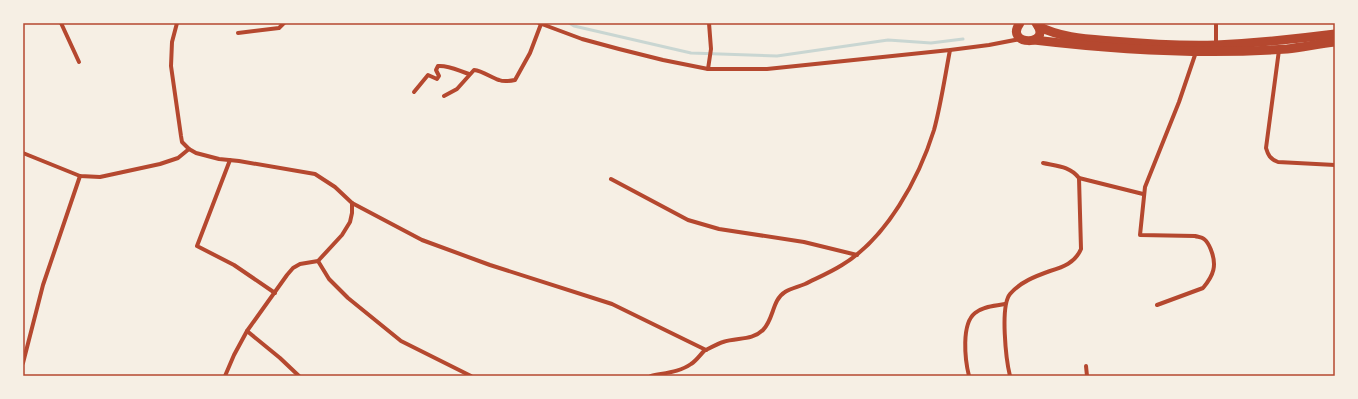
<svg xmlns="http://www.w3.org/2000/svg" width="1358" height="399" font-family="'Source Serif 4',serif">
<style>
.lines{fill:none;stroke-linecap:round;stroke-linejoin:round}
.stream{stroke:#c9d6d2;stroke-width:3}
.minor{stroke:#b5482f;stroke-width:4}
.primary{stroke:#b5482f;stroke-width:9}
.neatline{fill:none;stroke:#b5482f;stroke-width:1.5}
</style>
<rect width="100%" height="100%" fill="#f6efe4"/>
<g class="lines">
<polyline class="stream" points="569,23 574,26 691,53 777,56 888,40 931,43 963,39"/>
<g class="minor">
<polyline points="61,23 79,62"/>
<polyline points="177,23 172,42 171,66 181,136 182,142 189,149 196,153 219,159 239,161 315,174 335,187 352,203 422,240 490,265 612,304 706,350"/>
<polyline points="539,23 582,39 619,49 663,60 708,69 767,69 950,50 989,45 1020,39"/>
<polyline points="238,33 279,28 284,23"/>
<polyline points="1216,45 1216,23"/>
<path d="M1279,50L1266,148C1268,155 1270,159 1278,162L1335,165"/>
<polyline points="708,69 711,49 709,23"/>
<path d="M414,92L428,75L437,79L439,76L436,70L438,66C449,65 459,71 469,74"/>
<path d="M444,96L457,89L474,70C483,71 490,77 499,80C504,82 510,81 515,80L530,53L541,24"/>
<polyline points="23,153 80,176 100,177 160,164 178,158 189,149"/>
<polyline points="230,160 197,246 234,265 275,293"/>
<path d="M1043,163C1057,166 1070,166 1079,178L1143,194"/>
<polyline points="611,179 688,220 719,229 804,242 857,255"/>
<polyline points="318,261 329,279 348,298 401,341 471,376"/>
<path d="M1157,305L1203,288C1214,275 1217,265 1211,250C1209,245 1208,242 1204,239C1202,237 1198,237 1195,236L1140,235L1145,187L1179,102L1196,52"/>
<polyline points="247,331 280,358 299,376"/>
<polyline points="23,363 43,285 80,176"/>
<polyline points="1086,366 1087,376"/>
<polyline points="225,376 234,355 247,331 287,275 293,268 300,264 318,261 342,235 350,222 352,213 352,203"/>
<path d="M651,376C664,373 680,372 691,364C696,361 700,355 704,351C708,349 719,343 723,342C737,337 752,341 763,330C774,319 772,300 785,292C791,288 798,287 805,284C817,278 831,272 842,265C887,238 919,178 934,130C941,104 945,76 950,50"/>
<path d="M969,376C965,360 961,324 975,313C983,306 996,306 1005,304"/>
<path d="M1010,376C1006,360 1000,306 1010,294C1020,282 1036,276 1050,271C1063,267 1075,263 1081,249L1079,178"/>
</g>
<g class="primary">
<path d="M1020,23C1003,46 1054,47 1036,23"/>
<path d="M1038,26C1061,38 1087,39 1112,41C1147,44 1182,46 1216,45C1256,43 1296,39 1335,34"/>
<path d="M1034,40C1118,50 1203,55 1287,49C1303,47 1319,44 1335,42"/>
</g>
</g>
<rect width="1358" height="399" fill="none" stroke="#f6efe4" stroke-width="48"/>
<rect x="24" y="24" width="1310" height="351" class="neatline"/>
</svg>
